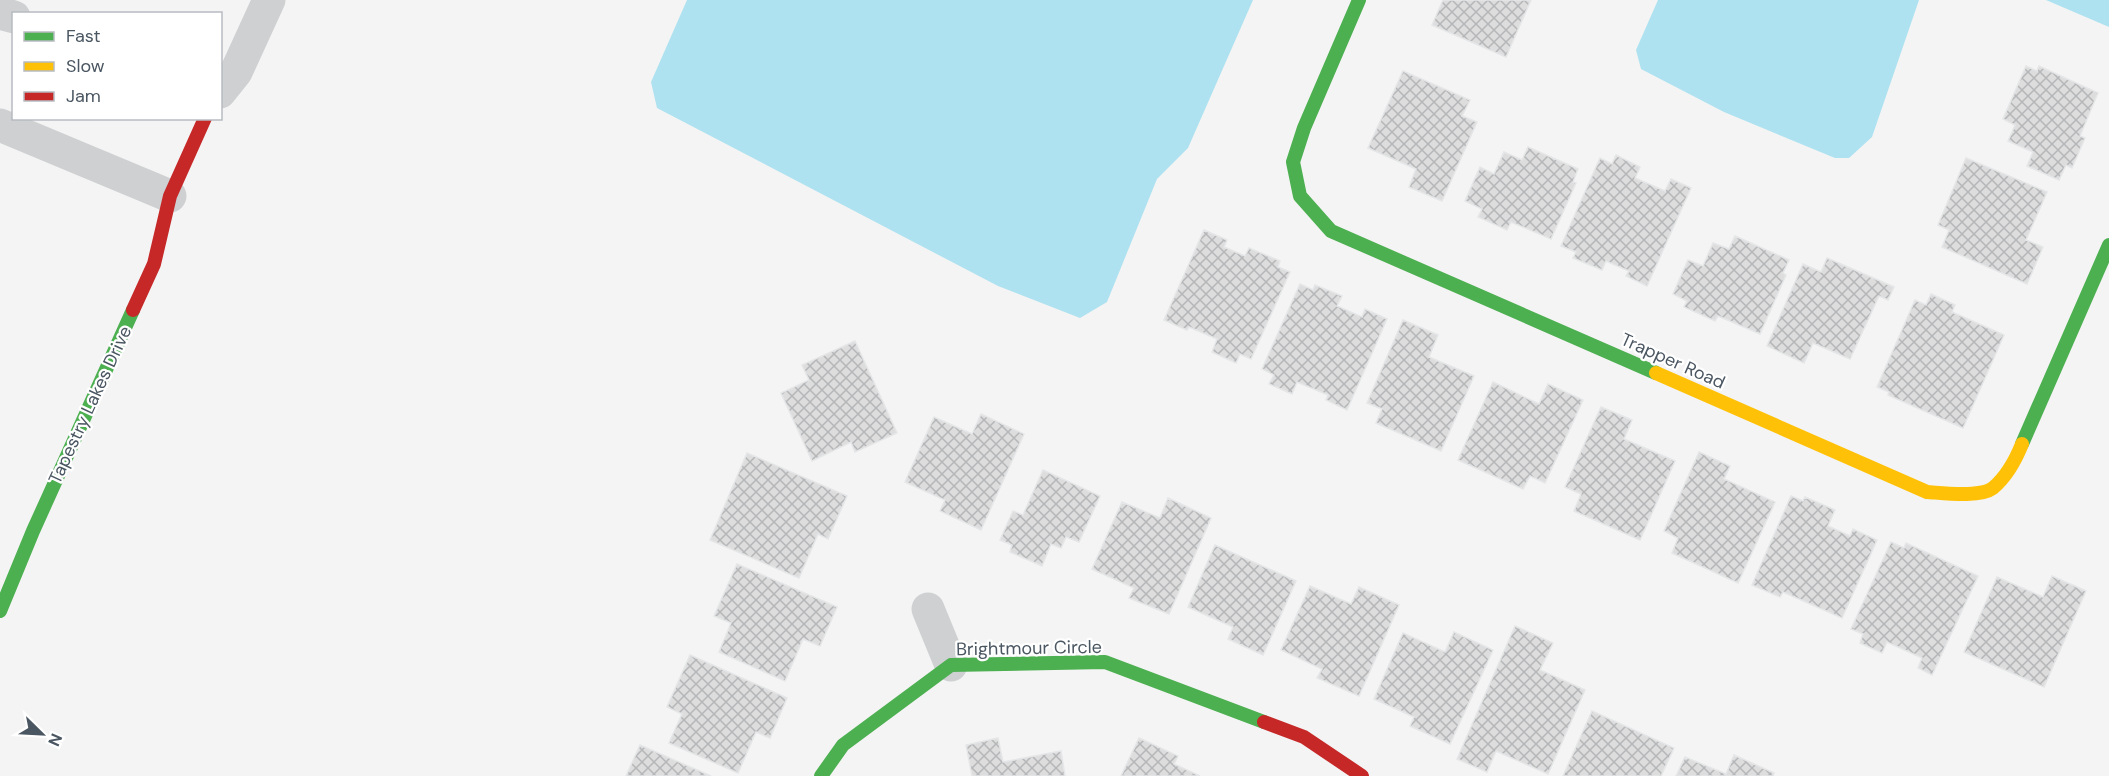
<svg xmlns="http://www.w3.org/2000/svg" width="2109" height="776" font-family="'DM Sans',sans-serif">
<style>
.water{fill:#aee2f0}
.building{fill:url(#building-cross-hatch);stroke:#e5e6e7;stroke-width:1.5}
.lines{fill:none;stroke-linecap:round;stroke-linejoin:round}
.street{stroke:#ced0d2;stroke-width:33}
.fast{stroke:#4caf50;stroke-width:14}
.slow{stroke:#ffc107;stroke-width:14}
.jam{stroke:#c62828;stroke-width:14}
.labels{text-anchor:middle;stroke-width:4.5;stroke-linejoin:round;paint-order:stroke}
.street-label{font-size:18px;fill:#4a5661;stroke:#fff}
</style>
<defs>
<pattern id="building-cross-hatch" width="8" height="8" patternUnits="userSpaceOnUse" patternTransform="scale(1.5)"><rect width="8" height="8" fill="#ddddde"/><path d="M0 0l8 8M0 8l8-8" fill="none" stroke="#b5b6b7"/></pattern>
</defs>
<rect width="100%" height="100%" fill="#f4f4f4"/>
<g class="water">
<polygon points="687,0 1253,0 1188,148 1157,179 1107,302 1080,318 998,286 657,108 651,82"/>
<polygon points="1658,0 1919,0 1872,137 1849,158 1835,158 1724,112 1641,69 1636,50"/>
<polygon points="2046,0 2109,0 2109,27"/>
</g>
<g class="building">
<polygon points="1443,0 1531,0 1506,57 1432,25"/>
<polygon points="2026,66 2037,71 2039,66 2098,93 2080,136 2085,138 2072,168 2066,165 2059,180 2027,166 2033,152 2008,141 2015,125 2003,119"/>
<polygon points="1403,71 1470,100 1462,116 1477,122 1442,201 1409,187 1416,169 1368,148"/>
<polygon points="1528,147 1578,169 1573,182 1576,183 1551,239 1511,222 1507,230 1478,217 1482,209 1465,201 1480,167 1494,174 1504,152 1522,160"/>
<polygon points="1616,155 1640,167 1635,178 1665,191 1671,179 1691,188 1647,286 1626,276 1629,271 1606,261 1602,270 1573,258 1576,252 1561,246 1600,158 1612,164"/>
<polygon points="1966,158 2047,192 2026,240 2043,247 2027,284 1942,247 1949,230 1938,225"/>
<polygon points="1204,230 1227,240 1224,247 1245,256 1249,248 1280,261 1278,267 1290,272 1251,359 1240,354 1236,363 1212,352 1217,339 1189,327 1187,330 1164,320"/>
<polygon points="1735,236 1789,260 1783,273 1786,275 1760,334 1718,316 1715,321 1684,307 1687,301 1673,294 1688,260 1703,266 1713,243 1729,249"/>
<polygon points="1827,258 1894,287 1888,300 1879,296 1850,359 1813,343 1804,363 1767,346 1803,264 1821,272"/>
<polygon points="1300,284 1313,290 1315,285 1342,296 1337,306 1362,317 1365,309 1387,319 1347,410 1326,400 1328,395 1297,382 1292,394 1269,384 1274,375 1262,369"/>
<polygon points="1931,294 1955,305 1952,312 2004,335 1963,428 1888,395 1889,392 1877,387 1915,300 1926,305"/>
<polygon points="1403,320 1438,335 1429,357 1474,376 1441,451 1376,423 1382,409 1367,403"/>
<polygon points="855,341 897,433 855,452 851,442 812,461 781,393 809,380 802,365"/>
<polygon points="1493,382 1539,404 1548,384 1583,400 1545,483 1530,476 1523,489 1458,460"/>
<polygon points="1601,407 1632,420 1624,439 1675,461 1640,540 1574,511 1581,494 1565,487"/>
<polygon points="981,414 1024,434 981,530 940,511 945,500 905,482 934,417 972,434"/>
<polygon points="1699,452 1730,466 1724,479 1775,502 1738,583 1672,553 1678,538 1664,531"/>
<polygon points="747,453 847,496 828,539 818,534 799,578 710,540"/>
<polygon points="1043,470 1100,496 1079,542 1066,537 1061,548 1051,544 1042,566 1010,552 1012,545 1000,540 1013,511 1023,515"/>
<polygon points="1791,496 1803,501 1805,497 1835,510 1828,526 1850,536 1853,529 1877,540 1842,618 1783,592 1780,597 1752,585"/>
<polygon points="1168,498 1211,518 1169,614 1129,598 1134,588 1092,569 1122,502 1160,518"/>
<polygon points="1891,542 1904,548 1906,543 1978,576 1932,675 1918,668 1922,658 1887,642 1882,653 1860,643 1863,634 1851,629"/>
<polygon points="1215,545 1296,581 1263,655 1228,639 1233,627 1188,607"/>
<polygon points="737,564 837,607 820,646 803,639 785,681 719,652 731,623 714,616"/>
<polygon points="2052,576 2086,591 2044,687 1964,652 1997,577 2043,597"/>
<polygon points="1310,586 1351,604 1359,587 1399,605 1359,696 1317,678 1322,669 1281,650"/>
<polygon points="1515,626 1553,643 1540,670 1585,690 1548,774 1496,751 1487,772 1457,759"/>
<polygon points="1454,632 1493,650 1450,744 1410,726 1414,717 1374,699 1403,633 1445,652"/>
<polygon points="690,655 787,698 770,738 756,732 738,773 669,743 682,714 667,707"/>
<polygon points="1592,711 1674,748 1661,776 1563,776"/>
<polygon points="998,738 1003,762 1061,751 1065,776 972,776 966,745"/>
<polygon points="1139,738 1178,756 1174,764 1200,776 1121,776"/>
<polygon points="640,745 711,776 626,776"/>
<polygon points="1734,755 1774,773 1773,776 1676,776 1685,757 1726,774"/>
</g>
<g class="lines">
<g class="street">
<polyline points="0,13 14,17"/>
<polyline points="220,92 236,72 269,0"/>
<polyline points="0,125 170,196"/>
<polyline points="928,609 951,665"/>
</g>
<g class="fast">
<polyline points="1359,0 1304,128 1293,162 1300,196 1331,231 1656,373"/>
<polyline points="2022,444 2109,245"/>
<polyline points="0,611 33,531 133,310"/>
<polyline points="821,776 843,745 951,665 1105,662 1264,722"/>
</g>
<path class="slow" d="M1656,373L1927,492C1943,493 1980,498 1993,488C2006,477 2016,459 2022,444"/>
<g class="jam">
<polyline points="133,310 154,264 170,196 205,118"/>
<polyline points="1264,722 1304,737 1362,776"/>
</g>
</g>
<g class="labels">
<g class="street-label">
<text transform="translate(1673 361) rotate(24)" y="6">Trapper Road</text>
<text transform="translate(90 405) rotate(-65)" y="6">Tapestry Lakes Drive</text>
<text transform="translate(1029 648) rotate(-1)" y="6">Brightmour Circle</text>
</g>
</g>
<rect x="12" y="12" width="210" height="108" fill="#ffffff" stroke="#b7bbc0" stroke-width="1.5"/>
<rect x="24" y="32" width="30" height="9" fill="#4caf50" stroke="#b7bbc0" stroke-width="1.5"/>
<text x="66" y="42" font-size="18" fill="#4a5661">Fast</text>
<rect x="24" y="62" width="30" height="9" fill="#ffc107" stroke="#b7bbc0" stroke-width="1.5"/>
<text x="66" y="72" font-size="18" fill="#4a5661">Slow</text>
<rect x="24" y="92" width="30" height="9" fill="#c62828" stroke="#b7bbc0" stroke-width="1.5"/>
<text x="66" y="102" font-size="18" fill="#4a5661">Jam</text>
<g transform="translate(42 734) rotate(114)" stroke="#ffffff" stroke-width="4.5" paint-order="stroke">
<path d="M0-4.5L10 22L0 15L-10 22Z" fill="#4a5661"/>
<text y="-9" font-size="16" font-weight="bold" text-anchor="middle" fill="#4a5661">N</text>
</g>
</svg>
